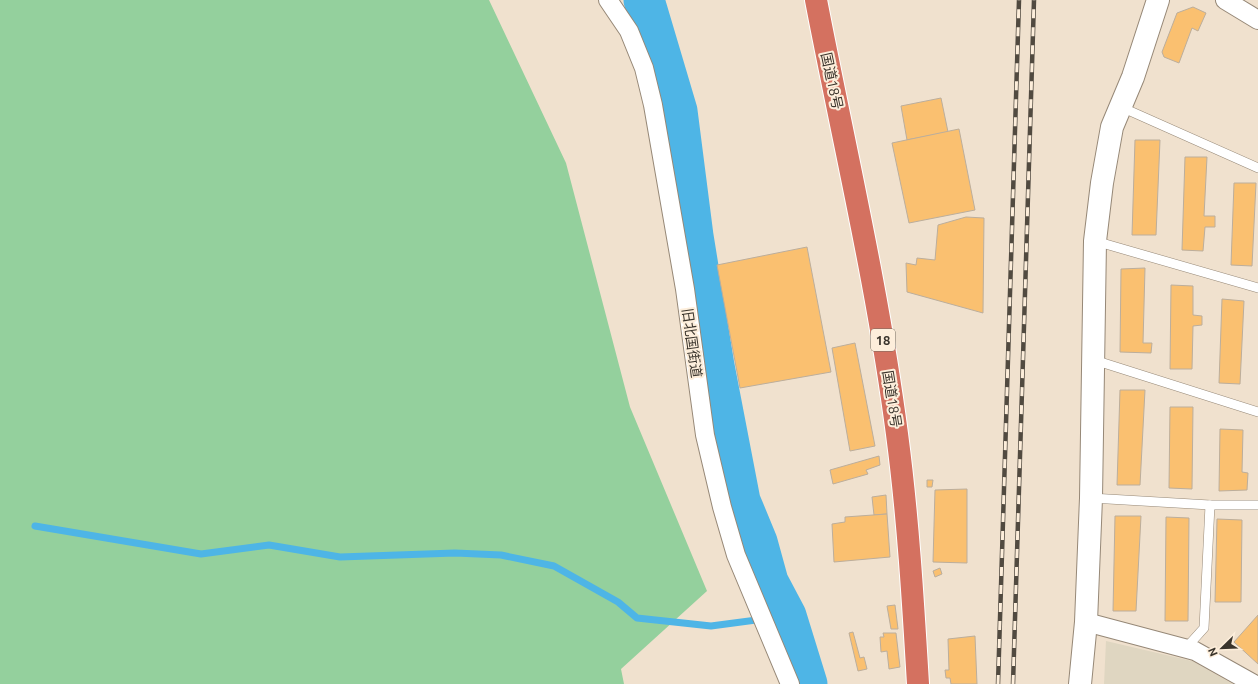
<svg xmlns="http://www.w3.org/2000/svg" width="1258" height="684" font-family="Ubuntu,'Noto Sans JP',sans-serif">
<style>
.industrial{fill:#dfd6c1}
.green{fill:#94d09d}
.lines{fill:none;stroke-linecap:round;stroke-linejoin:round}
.stream{stroke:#4eb5e6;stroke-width:7}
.river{stroke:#4eb5e6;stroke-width:41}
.building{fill:#fac070;stroke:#bcae9c}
.lane-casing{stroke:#968877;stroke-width:10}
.street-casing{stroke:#968877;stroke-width:20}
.secondary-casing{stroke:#968877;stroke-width:24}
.highway-casing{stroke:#fff;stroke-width:24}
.lane{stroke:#fff;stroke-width:9}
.street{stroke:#fff;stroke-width:18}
.secondary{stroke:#fff;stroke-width:22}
.highway{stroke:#d47160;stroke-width:22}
.rail-casing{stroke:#514a40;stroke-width:4.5}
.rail{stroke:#fdeedb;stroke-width:3;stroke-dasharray:9;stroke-linecap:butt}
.labels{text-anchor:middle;stroke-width:4;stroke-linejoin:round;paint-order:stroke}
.shield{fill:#fdeedb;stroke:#746c60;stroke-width:1}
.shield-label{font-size:13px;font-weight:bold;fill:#3a342c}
.street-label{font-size:14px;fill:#3a342c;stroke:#fdeedb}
</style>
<rect width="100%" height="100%" fill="#f0e1ce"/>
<polygon class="industrial" points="1106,641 1192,661 1233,684 1104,684"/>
<polygon class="green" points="0,0 489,0 566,163 630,407 707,591 621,669 624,684 0,684"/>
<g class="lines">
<polyline class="stream" points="35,526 201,554 269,545 340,557 455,553 501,555 554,566 618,602 637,618 711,626 786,616"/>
<polyline class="river" points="644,0 677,111 693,236 714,366 740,501 757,542 768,582 786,616 807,684"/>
</g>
<g class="building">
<polygon points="1193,7 1206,13 1198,31 1192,28 1179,63 1164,57 1162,52 1177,13"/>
<polygon points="941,98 948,132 907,140 901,106"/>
<polygon points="959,129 975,210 909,223 892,143"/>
<polygon points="1135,140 1160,140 1156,235 1132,235"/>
<polygon points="1185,157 1207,157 1204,216 1215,216 1215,227 1205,227 1203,251 1182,250"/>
<polygon points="1234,183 1256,183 1252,266 1231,265"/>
<polygon points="966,217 984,218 983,313 907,292 906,263 916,265 917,258 935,260 938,225"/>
<polygon points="807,247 831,372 740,388 717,265"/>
<polygon points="1145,268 1143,343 1152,343 1151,353 1120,352 1121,269"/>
<polygon points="1171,285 1193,286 1193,315 1202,316 1202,325 1193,326 1192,369 1170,369"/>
<polygon points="1222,299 1244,301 1240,384 1219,383"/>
<polygon points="855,343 875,446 850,451 832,348"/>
<polygon points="1120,390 1145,390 1140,485 1117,485"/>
<polygon points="1170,407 1193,407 1192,489 1169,488"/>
<polygon points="1220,429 1243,430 1242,472 1248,473 1247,490 1219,491"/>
<polygon points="879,456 880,465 866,470 868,474 833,484 830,470"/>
<polygon points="927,480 933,480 932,487 927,487"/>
<polygon points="967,489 967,563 933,562 935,490"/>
<polygon points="886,495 887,514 874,515 872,497"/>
<polygon points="887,514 890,557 834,562 832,524 845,522 845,517"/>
<polygon points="1115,516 1141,516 1136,611 1113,611"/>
<polygon points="1166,517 1189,518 1188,621 1165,621"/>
<polygon points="1217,519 1242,520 1241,602 1215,602"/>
<polygon points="940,568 942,574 935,577 933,571"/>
<polygon points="895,605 898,629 891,629 887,606"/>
<polygon points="1258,615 1258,664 1234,642"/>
<polygon points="853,632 860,658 864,657 867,669 858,671 849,633"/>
<polygon points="883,633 896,633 900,667 889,669 887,651 881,652 880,637 884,637"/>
<polygon points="975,636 977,684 951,684 950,678 946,678 945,670 949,670 948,639"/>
</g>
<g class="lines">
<g class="lane-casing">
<g id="lane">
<polyline points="1121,107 1258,168"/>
<polyline points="1095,241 1258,288"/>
<polyline points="1094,360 1258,412"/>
<polyline points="1091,498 1210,505 1258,505"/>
<polyline points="1186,648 1204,628 1210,505"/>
</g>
</g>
<g class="street-casing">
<g id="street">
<polyline points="608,0 629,31 644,68 653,105 685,289 705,435 722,507 736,555 790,684"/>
<polyline points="1225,0 1258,20"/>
<polyline points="1086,622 1195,651 1254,684"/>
</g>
</g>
<g class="secondary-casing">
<polyline id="secondary" points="1080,684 1086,622 1091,498 1095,241 1102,183 1112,127 1133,77 1158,0"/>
</g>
<g class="highway-casing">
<path id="highway" d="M816,0C844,145 878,288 897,434C908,517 913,600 918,684"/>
</g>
<use href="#lane" class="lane"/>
<use href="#street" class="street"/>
<use href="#secondary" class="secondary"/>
<use href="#highway" class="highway"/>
<g class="rail-casing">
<g id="rail">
<polyline points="998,684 1019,0"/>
<polyline points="1013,684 1034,0"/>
</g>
</g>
<use href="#rail" class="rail"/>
</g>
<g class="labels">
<rect class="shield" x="871" y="329" width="24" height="22" rx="3"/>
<g class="shield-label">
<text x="883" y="345">18</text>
</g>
<g class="street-label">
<text transform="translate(832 81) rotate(78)" y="5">国道18号</text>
<text transform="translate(692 343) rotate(82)" y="5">旧北国街道</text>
<text transform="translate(892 399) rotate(81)" y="5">国道18号</text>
</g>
</g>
<g transform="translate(1222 648) rotate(247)" stroke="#fdeedb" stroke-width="3" paint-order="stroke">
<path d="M0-3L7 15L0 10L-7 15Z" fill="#3a342c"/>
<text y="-6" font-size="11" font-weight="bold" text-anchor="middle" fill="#3a342c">N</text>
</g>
</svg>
